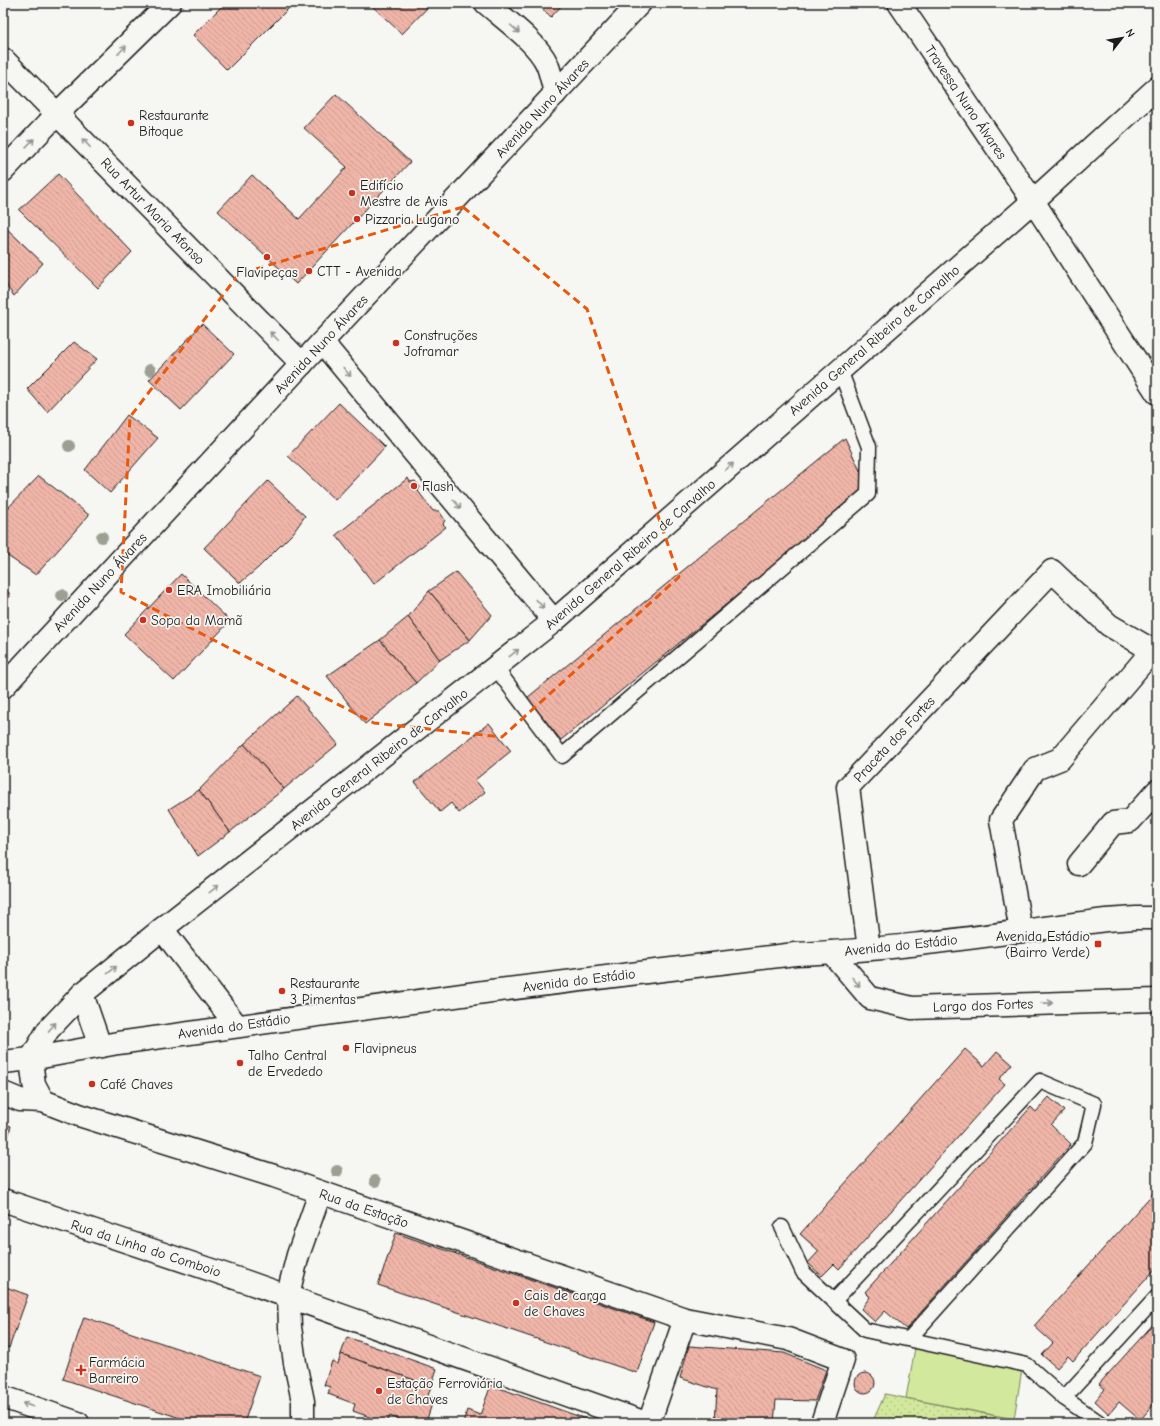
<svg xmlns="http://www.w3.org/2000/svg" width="1160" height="1426" font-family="'Comic Neue',sans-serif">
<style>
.grass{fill:url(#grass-dots);stroke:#77825c}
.green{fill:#d2e89d;stroke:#77825c}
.building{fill:url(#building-back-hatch);stroke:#1c1c1c}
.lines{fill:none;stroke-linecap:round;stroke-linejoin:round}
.lane-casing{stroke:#1c1c1c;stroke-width:17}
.street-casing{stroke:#1c1c1c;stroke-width:25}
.secondary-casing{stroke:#1c1c1c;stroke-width:25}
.lane{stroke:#f6f6f2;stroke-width:14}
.street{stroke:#f6f6f2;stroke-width:22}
.secondary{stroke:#f6f6f2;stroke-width:22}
.tree{fill:#9ca092}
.oneway{stroke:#949492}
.marked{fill:none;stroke:#e8590c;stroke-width:3;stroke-dasharray:8 5;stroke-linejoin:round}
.poi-dot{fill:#c8321e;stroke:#f6f6f2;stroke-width:1.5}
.labels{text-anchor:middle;stroke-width:3.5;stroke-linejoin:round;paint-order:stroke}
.street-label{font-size:14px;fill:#1c1c1c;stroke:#f6f6f2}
.poi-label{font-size:14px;fill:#1c1c1c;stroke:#f6f6f2;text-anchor:start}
</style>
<defs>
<pattern id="grass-dots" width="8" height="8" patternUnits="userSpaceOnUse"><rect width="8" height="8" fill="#d2e89d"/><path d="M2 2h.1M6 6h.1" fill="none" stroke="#b4c687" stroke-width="1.8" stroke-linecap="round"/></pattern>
<pattern id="building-back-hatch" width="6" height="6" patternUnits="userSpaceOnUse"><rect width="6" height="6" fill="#efb5a8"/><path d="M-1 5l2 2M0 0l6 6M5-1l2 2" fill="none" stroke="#cc9b90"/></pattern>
</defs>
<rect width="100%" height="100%" fill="#f6f6f2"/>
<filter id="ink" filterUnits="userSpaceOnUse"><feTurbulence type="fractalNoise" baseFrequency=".025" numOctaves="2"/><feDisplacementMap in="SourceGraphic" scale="8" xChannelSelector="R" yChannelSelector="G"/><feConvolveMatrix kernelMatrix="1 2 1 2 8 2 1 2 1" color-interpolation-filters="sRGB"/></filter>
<g filter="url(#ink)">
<polygon class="grass" points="885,1394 905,1398 1032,1423 872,1423"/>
<polygon class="green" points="915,1348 1022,1369 1014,1419 906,1398"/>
<g class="building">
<polygon points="225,3 288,3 291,6 227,70 193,35"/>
<polygon points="369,3 432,3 402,34"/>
<polygon points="536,3 564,3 551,17"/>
<polygon points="336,94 410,162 296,284 218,211 252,175 299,219 347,167 304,128"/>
<polygon points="58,174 132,252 98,288 19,210"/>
<polygon points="4,226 43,263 14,296 3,281"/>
<polygon points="202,324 234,354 181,410 149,380"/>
<polygon points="74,342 97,359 47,412 27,389"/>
<polygon points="339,403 385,447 335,500 288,456"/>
<polygon points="127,415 158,438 110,493 85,470"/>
<polygon points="845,438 868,488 561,740 527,698"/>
<polygon points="39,476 89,515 36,575 3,553 3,513"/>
<polygon points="408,478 410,482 415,481 420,487 418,491 433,511 439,511 445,520 443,524 446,527 374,584 336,535"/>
<polygon points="268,481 305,516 293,533 258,568 240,583 204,548"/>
<polygon points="456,572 492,615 470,640 429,591"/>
<polygon points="181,574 230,621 174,681 124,634"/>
<polygon points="3,587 11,595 3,605"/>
<polygon points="429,591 470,640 440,660 408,617"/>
<polygon points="408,617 440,660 416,683 380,640"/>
<polygon points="380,640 416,683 365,724 327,676"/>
<polygon points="297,696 338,744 284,789 244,744"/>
<polygon points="489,723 511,751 475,780 485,792 459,813 451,803 440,812 415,782"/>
<polygon points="244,744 284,789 230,832 199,790"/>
<polygon points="199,790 230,832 198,856 169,809"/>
<polygon points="965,1049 984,1066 997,1051 1012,1064 999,1079 1005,1084 839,1269 834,1264 822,1276 808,1263 819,1251 800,1234"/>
<polygon points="1049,1097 1064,1111 1051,1125 1071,1144 906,1329 885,1311 875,1322 861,1309 870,1297 865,1292 1031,1107 1036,1112"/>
<polygon points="3,1124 11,1126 3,1156"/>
<polygon points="1157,1189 1157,1267 1073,1361 1068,1356 1057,1368 1042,1355 1053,1343 1034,1326"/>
<polygon points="396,1233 654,1322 637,1373 378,1285"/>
<polygon points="3,1286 28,1295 9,1348 3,1345"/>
<polygon points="84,1317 260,1376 244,1423 195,1423 63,1379"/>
<polygon points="1157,1320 1157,1401 1140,1420 1119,1402 1109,1414 1095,1401 1105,1389 1099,1384"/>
<polygon points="347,1337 437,1369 431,1386 341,1354"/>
<polygon points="689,1346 784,1353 826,1370 815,1401 776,1400 774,1423 715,1423 717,1390 680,1378"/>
<polygon points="341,1354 431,1386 428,1396 434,1398 426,1422 421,1420 419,1423 408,1423 390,1416 387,1423 386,1423 353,1411 355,1404 328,1394 330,1387 324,1385 332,1361 338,1364"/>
<circle cx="865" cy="1383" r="10"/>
<polygon points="491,1385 597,1423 463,1423 467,1410 480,1415"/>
</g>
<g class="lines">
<g class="lane-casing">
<g id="lane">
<polyline points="495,667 562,756 868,494 869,447 840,370"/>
<polyline points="782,1227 803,1272 865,1330 1027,1365 1064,1398 1100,1423"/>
<polyline points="834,1301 1040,1081 1094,1104 1085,1143 909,1339"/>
<polyline points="1064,1398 1157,1297"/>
</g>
</g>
<g class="street-casing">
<g id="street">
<path d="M486,3C504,19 537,42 547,64C551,74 553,84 555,94"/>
<polyline points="899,3 1033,201 1157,393"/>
<polyline points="3,59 302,364"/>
<polyline points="3,171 58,113 170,3"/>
<polyline points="322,342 554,621"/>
<polyline points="1079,864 1113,823 1130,821 1157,791"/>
<polyline points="162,929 237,1026"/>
<polyline points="1021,931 1001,820 1035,769 1060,759 1153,650"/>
<polyline points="869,949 848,787 1052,571 1109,625 1157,653"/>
<polyline points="831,952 870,998 912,1008 1157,1000"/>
<polyline points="82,994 100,1046"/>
<polyline points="3,1093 20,1100 43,1101 79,1115 274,1176 685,1319"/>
<polyline points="43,1101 34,1084 31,1059 48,1030 82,994 162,929 554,621 1033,201 1157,88"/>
<polyline points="3,1200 247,1282 646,1423"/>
<polyline points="303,1423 303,1401 295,1363 290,1327 289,1296 291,1282 298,1255 320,1193"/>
<polyline points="649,1423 685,1319 788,1339 843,1360 822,1423"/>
</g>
</g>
<g class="secondary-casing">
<g id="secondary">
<polyline points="3,687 322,342 640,3"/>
<path d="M3,1062L31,1059L118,1043L491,991L795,954C899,950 1003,933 1106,920L1136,918H1157"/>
<polyline points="3,1397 78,1423"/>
</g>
</g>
<use href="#lane" class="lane"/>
<use href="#street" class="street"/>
<use href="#secondary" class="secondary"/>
</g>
<g class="tree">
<circle cx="150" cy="370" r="6"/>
<circle cx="69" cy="446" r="6"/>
<circle cx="102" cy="537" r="6"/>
<circle cx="62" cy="595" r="6"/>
<circle cx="337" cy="1171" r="6"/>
<circle cx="375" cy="1181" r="6"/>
</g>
<defs><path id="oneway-shaft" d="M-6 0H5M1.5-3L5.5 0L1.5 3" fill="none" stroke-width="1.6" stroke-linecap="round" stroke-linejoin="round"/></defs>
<g class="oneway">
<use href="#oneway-shaft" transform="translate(515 29) rotate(42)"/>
<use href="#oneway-shaft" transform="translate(122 50) rotate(-45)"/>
<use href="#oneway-shaft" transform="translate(30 143) rotate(-46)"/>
<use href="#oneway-shaft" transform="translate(86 143) rotate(-134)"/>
<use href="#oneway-shaft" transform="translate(274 336) rotate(-134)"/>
<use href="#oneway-shaft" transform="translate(347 372) rotate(50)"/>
<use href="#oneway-shaft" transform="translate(729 467) rotate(-41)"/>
<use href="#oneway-shaft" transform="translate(457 504) rotate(50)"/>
<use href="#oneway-shaft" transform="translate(540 604) rotate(50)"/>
<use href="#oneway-shaft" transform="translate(514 653) rotate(-38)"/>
<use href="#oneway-shaft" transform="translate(214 889) rotate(-38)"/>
<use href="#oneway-shaft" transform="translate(112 970) rotate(-39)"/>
<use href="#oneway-shaft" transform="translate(856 982) rotate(49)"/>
<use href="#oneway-shaft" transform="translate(1047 1003) rotate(-2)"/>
<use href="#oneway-shaft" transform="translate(52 1027) rotate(-49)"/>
<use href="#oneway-shaft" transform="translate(28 1405) rotate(-161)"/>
</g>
</g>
<path class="marked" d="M463,207L587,309L679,577L502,737L374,723L121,592L130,417L239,274Z"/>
<g class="poi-dot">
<circle cx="131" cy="123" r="4"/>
<circle cx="352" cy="193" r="4"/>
<circle cx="357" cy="219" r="4"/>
<circle cx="267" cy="257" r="4"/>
<circle cx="309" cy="271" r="4"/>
<circle cx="396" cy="343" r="4"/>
<circle cx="414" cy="486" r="4"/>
<circle cx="169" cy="590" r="4"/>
<circle cx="143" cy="620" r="4"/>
<rect x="1094" y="940" width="8" height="8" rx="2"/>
<circle cx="282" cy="991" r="4"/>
<circle cx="346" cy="1048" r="4"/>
<circle cx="240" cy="1063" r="4"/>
<circle cx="92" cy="1084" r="4"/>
<circle cx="516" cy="1303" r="4"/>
<path d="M79 1364h4v4h4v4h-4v4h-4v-4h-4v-4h4z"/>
<circle cx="379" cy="1391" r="4"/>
</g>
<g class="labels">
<g class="street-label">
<text transform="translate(966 102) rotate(56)" y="5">Travessa Nuno Álvares</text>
<text transform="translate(542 108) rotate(-47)" y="5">Avenida Nuno Álvares</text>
<text transform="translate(153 211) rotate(46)" y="5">Rua Artur Maria Afonso</text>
<text transform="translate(874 340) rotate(-41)" y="5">Avenida General Ribeiro de Carvalho</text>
<text transform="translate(321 344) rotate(-47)" y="5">Avenida Nuno Álvares</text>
<text transform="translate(630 554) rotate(-41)" y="5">Avenida General Ribeiro de Carvalho</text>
<text transform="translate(100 582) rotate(-47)" y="5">Avenida Nuno Álvares</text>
<text transform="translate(894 739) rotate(-47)" y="5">Praceta dos Fortes</text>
<text transform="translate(379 759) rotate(-38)" y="5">Avenida General Ribeiro de Carvalho</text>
<text transform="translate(901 945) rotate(-6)" y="5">Avenida do Estádio</text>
<text transform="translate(579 980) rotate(-7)" y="5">Avenida do Estádio</text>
<text transform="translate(983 1005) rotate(-2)" y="5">Largo dos Fortes</text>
<text transform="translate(234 1026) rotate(-8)" y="5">Avenida do Estádio</text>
<text transform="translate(364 1208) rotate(19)" y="5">Rua da Estação</text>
<text transform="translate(146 1248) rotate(18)" y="5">Rua da Linha do Comboio</text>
</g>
<g class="poi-label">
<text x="139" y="120">Restaurante<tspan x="139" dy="16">Bitoque</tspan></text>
<text x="360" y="190">Edifício<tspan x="360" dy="16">Mestre de Avis</tspan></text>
<text x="365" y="224">Pizzaria Lugano</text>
<text x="317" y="276">CTT - Avenida</text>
<text x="267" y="277" text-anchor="middle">Flavipeças</text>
<text x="404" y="340">Construções<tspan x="404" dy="16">Joframar</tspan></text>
<text x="422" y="491">Flash</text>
<text x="177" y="595">ERA Imobiliária</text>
<text x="151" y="625">Sopa da Mamã</text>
<text x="1090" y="941" text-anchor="end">Avenida Estádio<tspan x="1090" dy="16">(Bairro Verde)</tspan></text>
<text x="290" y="988">Restaurante<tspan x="290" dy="16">3 Pimentas</tspan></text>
<text x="354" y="1053">Flavipneus</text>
<text x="248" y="1060">Talho Central<tspan x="248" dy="16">de Ervededo</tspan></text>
<text x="100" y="1089">Café Chaves</text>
<text x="524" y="1300">Cais de carga<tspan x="524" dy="16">de Chaves</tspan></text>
<text x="89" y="1367">Farmácia<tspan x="89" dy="16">Barreiro</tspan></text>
<text x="387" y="1388">Estação Ferroviária<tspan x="387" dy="16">de Chaves</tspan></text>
</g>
</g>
<rect width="1160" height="1426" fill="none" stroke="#f6f6f2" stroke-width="16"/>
<rect x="8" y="8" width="1144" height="1410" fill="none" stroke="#1c1c1c" stroke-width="1.5" filter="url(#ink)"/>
<g transform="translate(1122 38) rotate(59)" stroke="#f6f6f2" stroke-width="3" paint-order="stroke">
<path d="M0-3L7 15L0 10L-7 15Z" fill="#1c1c1c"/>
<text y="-6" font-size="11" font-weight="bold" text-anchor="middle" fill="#1c1c1c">N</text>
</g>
</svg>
